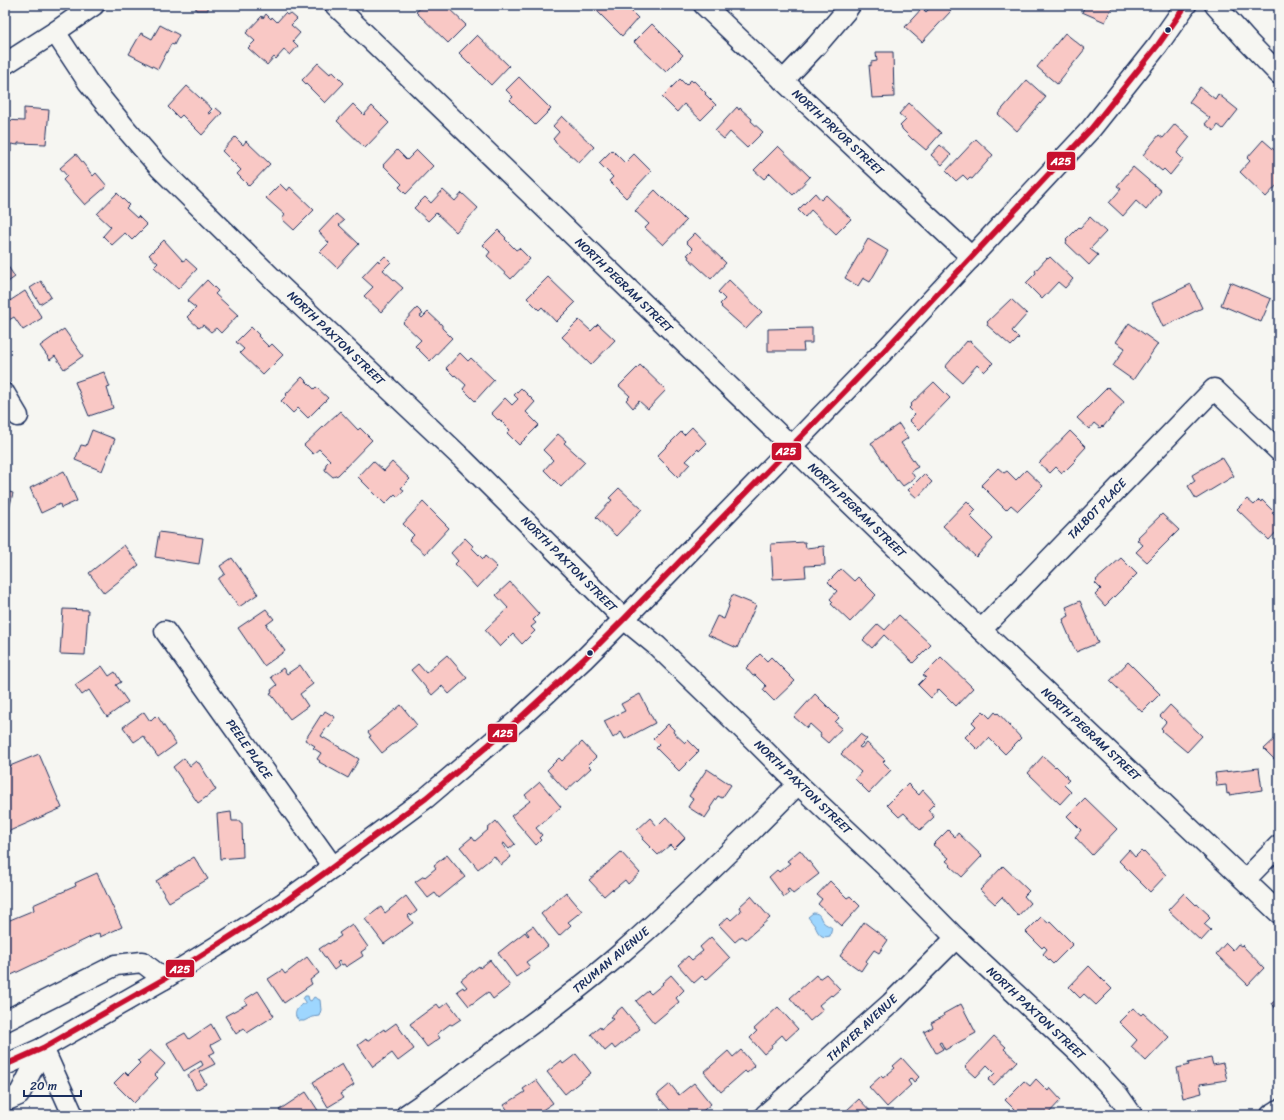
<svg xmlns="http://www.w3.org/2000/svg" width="1284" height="1120" font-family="Sriracha,sans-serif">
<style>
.water{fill:#9ed6fe;stroke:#6a93be}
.building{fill:#f9c8c5;stroke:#1b2f5e}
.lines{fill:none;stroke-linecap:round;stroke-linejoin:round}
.minor-casing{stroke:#1b2f5e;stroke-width:23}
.minor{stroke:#f6f6f2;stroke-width:20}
.bus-1-casing{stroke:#f6f6f2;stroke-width:9}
.bus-1{stroke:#c8102e;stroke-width:6}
.bus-dot{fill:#1b2f5e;stroke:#f6f6f2;stroke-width:1.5}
.labels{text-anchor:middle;stroke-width:3;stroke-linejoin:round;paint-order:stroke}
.street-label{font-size:12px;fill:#1b2f5e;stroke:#f6f6f2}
.line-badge{stroke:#f6f6f2;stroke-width:1.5}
.badge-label{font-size:11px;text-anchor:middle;font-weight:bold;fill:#fff}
</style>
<rect width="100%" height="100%" fill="#f6f6f2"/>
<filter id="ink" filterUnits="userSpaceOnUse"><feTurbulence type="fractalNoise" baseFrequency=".025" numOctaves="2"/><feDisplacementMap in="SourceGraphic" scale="8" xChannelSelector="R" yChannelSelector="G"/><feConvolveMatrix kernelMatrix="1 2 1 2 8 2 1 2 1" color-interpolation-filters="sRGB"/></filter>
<g filter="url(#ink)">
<g class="water">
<path d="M813,913C821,913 819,917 823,922C826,925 830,926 832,928L830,936C821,939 818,933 815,926C813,923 810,920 808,917Z"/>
<path d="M305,996H308L309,1000L311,1001L314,997L320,1000L321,1010L319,1016L312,1017L304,1021H300C292,1016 296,1009 302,1004H305V1002L303,999Z"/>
</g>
<g class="building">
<polygon points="196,5 236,5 236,6 208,7 208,10 196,10"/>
<polygon points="424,5 445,5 466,25 448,43 416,12"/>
<polygon points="591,5 625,5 638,18 622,36"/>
<polygon points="933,5 945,5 951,11 922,42 905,27 922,8 926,12"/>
<polygon points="1079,5 1113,5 1105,22 1082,12 1084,8"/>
<polygon points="285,13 287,15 290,13 297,19 291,25 300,33 293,41 298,46 290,55 284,50 276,59 274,57 267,65 248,48 255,41 246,33 262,16 263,18 266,14 271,19 272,17 277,22"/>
<polygon points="652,24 683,55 666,72 634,42"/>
<polygon points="160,25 179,35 174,45 171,44 158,69 129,54 141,33 152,39"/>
<polygon points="1065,33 1085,49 1057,84 1037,67"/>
<polygon points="477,35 509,66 491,85 459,53"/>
<polygon points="876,52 893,52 894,97 872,98 869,65 871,66 871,62 877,61"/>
<polygon points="318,63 330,74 332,71 344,83 325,103 302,80"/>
<polygon points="519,77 551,109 535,125 510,100 513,97 506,90"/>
<polygon points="680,79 686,85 691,80 693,82 694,81 706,93 705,94 716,105 701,120 684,104 677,112 662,97"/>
<polygon points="1027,80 1046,97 1017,131 998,114"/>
<polygon points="187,86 212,109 208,113 210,114 216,108 222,113 202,135 182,115 179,118 168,107"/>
<polygon points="1200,87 1215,99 1218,94 1238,110 1223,129 1218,125 1214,131 1205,124 1210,118 1189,102"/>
<polygon points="909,103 941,133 926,150 913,139 913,140 902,129 902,128 900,126 906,120 899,114"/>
<polygon points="353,104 364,115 372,106 389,123 365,148 337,121"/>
<polygon points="737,107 739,110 740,108 752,119 751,121 763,132 747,148 730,132 724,139 715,131"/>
<polygon points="24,108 49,110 46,144 18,143 18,145 11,144 11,152 5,152 5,120 24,121"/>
<polygon points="562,116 594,147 579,163 567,152 566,152 555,142 555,141 553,139 559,132 553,126"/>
<polygon points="1175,124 1190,137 1177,153 1183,159 1170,175 1164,169 1162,171 1143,155 1159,135 1163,138"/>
<polygon points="235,137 243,145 246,141 270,164 249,186 237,174 241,170 222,151"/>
<polygon points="976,139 993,155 972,179 970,178 968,180 963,175 956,181 946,171"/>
<polygon points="1263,140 1279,154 1279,183 1266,197 1240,172 1250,161 1247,158"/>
<polygon points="940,145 951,155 942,165 931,155"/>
<polygon points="778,146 810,177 793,195 770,173 764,179 754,170"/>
<polygon points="397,150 407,160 417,150 433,166 406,194 399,187 402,184 383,165"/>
<polygon points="612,150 625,163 634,154 651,171 626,198 609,181 613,177 599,163"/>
<polygon points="76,154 93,176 96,173 107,186 85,205 63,180 67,176 60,168"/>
<polygon points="1133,167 1161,191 1146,210 1136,201 1123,216 1109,203 1121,189 1117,186"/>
<polygon points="280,184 287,191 290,187 314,210 294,230 282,219 285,215 266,198"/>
<polygon points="443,190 455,201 462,193 478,208 456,232 436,213 428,221 414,208 425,197 431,203"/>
<polygon points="655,190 686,221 663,245 645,228 649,224 635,211"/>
<polygon points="117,193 129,205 126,208 137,218 138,216 147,225 132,240 125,233 112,245 103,236 111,227 97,214"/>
<polygon points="815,193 821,200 826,195 851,219 836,234 811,210 805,217 798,210"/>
<polygon points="336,214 344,221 339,225 359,244 337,268 320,252 329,243 319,232"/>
<polygon points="1090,217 1106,232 1090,249 1098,255 1089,265 1066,243 1067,241 1066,240 1079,227 1080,228"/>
<polygon points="498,230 506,238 505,239 516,250 519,248 530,259 511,279 487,256 490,252 483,245"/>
<polygon points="695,233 726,263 711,279 688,258 689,256 687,255 693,249 686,242"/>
<polygon points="868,239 888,251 870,282 863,278 858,286 845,278"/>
<polygon points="164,240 183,261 186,259 197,269 178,289 154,267 158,263 149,255"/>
<polygon points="385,256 391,262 383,270 403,288 381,312 364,296 373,287 362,277 378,260 379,262"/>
<polygon points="1050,257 1073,279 1065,288 1058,282 1042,299 1026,283 1036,273 1035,271 1047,258 1048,259"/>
<polygon points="5,262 15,277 5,284"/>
<polygon points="548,277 575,303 556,322 542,307 539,310 527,298"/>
<polygon points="207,280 218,291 215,294 238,315 221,333 216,328 211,332 203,325 199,328 187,317 196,308 187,301"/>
<polygon points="729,280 762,312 746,329 721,307 722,306 720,304 725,299 718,292"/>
<polygon points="41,281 51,297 40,304 30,288"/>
<polygon points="1230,282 1271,299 1261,322 1221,305"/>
<polygon points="1191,284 1202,308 1163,327 1152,303"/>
<polygon points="25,291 42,318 23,330 14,317 9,320 5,313 5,304"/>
<polygon points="1011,299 1027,314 1012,331 1019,338 1011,346 987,325 988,323 987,322"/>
<polygon points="417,308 423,314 420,316 422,318 428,312 442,325 442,328 452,338 430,361 415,346 421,340 403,323"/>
<polygon points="579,320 591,331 598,324 615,340 591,365 562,337"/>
<polygon points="1129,323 1158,344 1133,380 1113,366 1125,348 1116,342"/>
<polygon points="251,327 259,335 258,336 269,347 272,344 283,355 263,375 240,353 244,349 236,342"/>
<polygon points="812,328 812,343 803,343 804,351 768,351 768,329"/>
<polygon points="64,329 83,356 64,369 55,356 50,360 40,346"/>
<polygon points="967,341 968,342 970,341 993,363 984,372 977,365 962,382 945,367"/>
<polygon points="460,353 468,361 471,358 494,380 475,401 463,389 466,385 455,375 454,376 446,368"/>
<polygon points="640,365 666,390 648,409 639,401 633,408 626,400 630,396 619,386"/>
<polygon points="104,372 110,387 107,388 113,408 89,416 75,382"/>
<polygon points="302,377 314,389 316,387 328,398 308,418 298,408 293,413 281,401 287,395 286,394"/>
<polygon points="934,382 950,398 919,430 909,420 915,414 909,408 911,406 910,405"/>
<polygon points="1108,387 1124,402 1103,427 1102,426 1100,428 1094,423 1089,429 1077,418"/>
<polygon points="521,388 535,402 526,412 539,425 519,445 507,433 510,430 499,419 498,420 491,413 505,398 512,405 518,399 514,395"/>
<polygon points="340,411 358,430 360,428 372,440 338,475 333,477 325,470 326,464 330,460 319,449 313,454 304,445"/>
<polygon points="899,424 908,438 901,443 918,467 911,471 915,478 903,486 898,480 897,481 871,443"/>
<polygon points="692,427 707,443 699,451 698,449 686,461 690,464 678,477 657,456 681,432 684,435"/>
<polygon points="92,430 115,439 102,471 75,460 81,445 86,446"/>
<polygon points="1070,431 1086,447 1075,459 1076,460 1065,471 1064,470 1062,473 1056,467 1050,473 1039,463"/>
<polygon points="558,434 566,441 564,443 585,462 561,487 544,470 553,460 543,450"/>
<polygon points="1222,457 1234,476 1196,499 1188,486 1195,481 1192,475"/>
<polygon points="373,461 384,471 392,462 410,479 401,488 404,490 398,497 395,494 385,504 358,477"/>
<polygon points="998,468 1004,473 1007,471 1016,480 1026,470 1043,486 1018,511 1011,505 1006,510 981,485"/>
<polygon points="64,471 77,501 61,508 60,504 41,513 30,488"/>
<polygon points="924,474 932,482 917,498 908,490"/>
<polygon points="619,488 642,509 616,536 596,517 612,500 609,498"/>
<polygon points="5,491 13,493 7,517 5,516"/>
<polygon points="1247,499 1254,505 1259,500 1261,502 1262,500 1274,512 1272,513 1279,519 1279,529 1269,540 1237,509"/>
<polygon points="967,501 976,510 970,516 993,539 976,557 943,526"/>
<polygon points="423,502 449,528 425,554 409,540 414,535 403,524"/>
<polygon points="1162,514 1179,530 1147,562 1136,552 1143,545 1137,540 1139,538 1138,537"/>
<polygon points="159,532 203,538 199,564 155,557"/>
<polygon points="465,538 473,546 472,548 483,559 485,556 497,567 477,588 455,564 458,561 451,553"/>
<polygon points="805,542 806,548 824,546 825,565 805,566 806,577 773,579 771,544"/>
<polygon points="124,545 139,565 104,593 89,573"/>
<polygon points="232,558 258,594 239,607 230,594 229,595 219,581 219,578 225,574 220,566"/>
<polygon points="1121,558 1137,574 1105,606 1095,595 1101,589 1095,583 1097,581 1096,580"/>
<polygon points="841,569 854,581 858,577 876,595 850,622 831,604 833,602 830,599 837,591 828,582"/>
<polygon points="510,582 539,614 533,620 536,623 531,627 535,631 522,644 513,634 500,647 485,630 508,608 496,595"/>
<polygon points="732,595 756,605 737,648 708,635 717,616 724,619 729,606 728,605"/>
<polygon points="1080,601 1098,643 1076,652 1063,622 1064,622 1063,619 1069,616 1066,607"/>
<polygon points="63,609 88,610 85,655 60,654"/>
<polygon points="266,609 274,619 266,625 285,651 264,666 238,628"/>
<polygon points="899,615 931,645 913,663 884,635 872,648 863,640 878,624 885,630"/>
<polygon points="760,654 767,661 771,657 795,681 774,701 763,690 766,686 755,675 753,676 746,668"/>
<polygon points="447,655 467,678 449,694 442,686 432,695 411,670 418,664 426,673"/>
<polygon points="941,657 973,688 956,706 939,689 931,698 918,685 926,677 923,675"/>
<polygon points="1128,662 1160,694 1142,712 1110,681"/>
<polygon points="300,665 313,684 300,694 308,706 290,719 270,693 272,692 271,690 277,685 271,677 283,668 287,674"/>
<polygon points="102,666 109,676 115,672 121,682 116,685 128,702 107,717 89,690 82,695 75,685"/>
<polygon points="640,694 655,723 625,739 621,732 613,738 604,721 625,711 621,704"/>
<polygon points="815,694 839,718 835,722 842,728 828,743 820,736 821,734 810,724 807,728 794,717"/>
<polygon points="401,705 417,725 382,753 369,737 371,736 368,732"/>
<polygon points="1170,705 1202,736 1187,752 1162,731 1163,730 1161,728 1166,722 1160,716"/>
<polygon points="325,711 335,717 328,728 327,727 321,736 359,759 348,778 319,762 320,761 317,759 321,753 313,748 315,746 305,740 321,715 322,716"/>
<polygon points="983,711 990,718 995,712 997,714 998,713 1021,738 1005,754 989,738 978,750 965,737 976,726 972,722"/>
<polygon points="144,712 150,721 155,716 157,718 158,717 176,744 158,757 143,736 134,742 123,727"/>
<polygon points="668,724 674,730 673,732 685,743 688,740 699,751 679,771 656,748 659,745 653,739"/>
<polygon points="860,734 867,739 859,747 861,748 867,743 885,760 883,762 891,770 869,793 855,779 861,772 841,754"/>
<polygon points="1279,735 1279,761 1278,763 1264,749"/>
<polygon points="582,742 596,757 588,765 591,768 566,791 547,770 559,758 562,761"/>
<polygon points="39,754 62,808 5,833 5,768"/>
<polygon points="1043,756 1055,767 1056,766 1067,777 1066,778 1069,780 1064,785 1071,792 1060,804 1028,773"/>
<polygon points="184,758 190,766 196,761 198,763 199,763 216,790 198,803 173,767"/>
<polygon points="1259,768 1262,790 1229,795 1229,793 1227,794 1226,785 1217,786 1215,773"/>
<polygon points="707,769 731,785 722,798 718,796 710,808 711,809 705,818 688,807 693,799 689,796"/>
<polygon points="540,782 561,807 536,828 542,835 539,838 541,840 536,845 511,816 530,801 525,795"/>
<polygon points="908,784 919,795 923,790 935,803 928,810 934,817 920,830 904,813 899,817 887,805"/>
<polygon points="1085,798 1117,829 1092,855 1075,837 1081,830 1067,816"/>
<polygon points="231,812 232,821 240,821 240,823 242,823 243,857 220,859 217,814"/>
<polygon points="666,817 685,838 674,849 670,845 658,855 642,839 644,838 637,830 650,818 657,826"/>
<polygon points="496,821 515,844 509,849 504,843 502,844 511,857 501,865 494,856 478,869 460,847 472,837 475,841 488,830 487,829"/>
<polygon points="948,830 955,837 958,833 982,856 962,877 950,866 951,865 946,861 949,858 933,845"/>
<polygon points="800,850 819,874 793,894 789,889 787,890 789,893 784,897 769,877 777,870 779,872 790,863 787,861"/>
<polygon points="1129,850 1135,857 1141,851 1143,853 1144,852 1166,875 1150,892 1119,861"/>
<polygon points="621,852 640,873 628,884 625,880 613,890 612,889 604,896 589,880"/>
<polygon points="447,855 465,877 439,898 435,893 428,898 415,882 424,876 425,877 436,868 434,865"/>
<polygon points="194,857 208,879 169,902 156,881"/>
<polygon points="1003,866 1029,891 1024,896 1030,903 1018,916 1002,897 995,904 980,890"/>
<polygon points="97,873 122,927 100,937 99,933 5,978 5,922 34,910 33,905 76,886 75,883"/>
<polygon points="830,881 847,898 850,896 860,906 842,926 818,904 822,899 817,895"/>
<polygon points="566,892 582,911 568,922 571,925 559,936 541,914"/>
<polygon points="1184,893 1196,905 1197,904 1209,915 1208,916 1210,918 1204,924 1211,930 1201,941 1168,910"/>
<polygon points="406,896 417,911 411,916 410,914 408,916 413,923 384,944 365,919 381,907 385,913"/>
<polygon points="751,896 770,918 746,939 742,936 735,942 719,925 728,917 731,920 741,911 739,907"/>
<polygon points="1041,917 1048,923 1050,921 1073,944 1053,964 1043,954 1047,949 1044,946 1042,948 1026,932"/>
<polygon points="864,922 888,940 879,953 874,950 866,961 867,962 861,971 840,956"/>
<polygon points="352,924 368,947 361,952 363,956 346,967 344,964 342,965 339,961 337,963 339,966 334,970 319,949 328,943 329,944 341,936 339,933"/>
<polygon points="533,926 548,946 526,962 530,967 516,977 498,953 525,932 528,936 529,935 526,931"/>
<polygon points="711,937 730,958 706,980 702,976 694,983 678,965 688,956 692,960 703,951 700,947"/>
<polygon points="1226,943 1233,950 1238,944 1241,946 1242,945 1264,968 1248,985 1216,954"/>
<polygon points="307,957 319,973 310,980 312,984 284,1003 268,979 282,970 285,974"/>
<polygon points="490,960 510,986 493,999 488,992 469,1006 457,991 463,987 464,989 467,987 461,980 479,966 480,968"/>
<polygon points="1089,966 1112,989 1096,1005 1084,994 1080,998 1069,987"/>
<polygon points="826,974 840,989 832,996 831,995 819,1005 823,1010 810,1021 790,998 816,975 819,979"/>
<polygon points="671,975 684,990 676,998 679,1002 654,1023 636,1001 648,991 651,994 663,984 662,983"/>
<polygon points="258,991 274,1016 247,1033 244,1028 236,1034 225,1016 247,1004 244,1000"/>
<polygon points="1279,998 1279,1014 1272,1003"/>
<polygon points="448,1002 461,1019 452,1025 450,1024 437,1034 440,1038 427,1047 410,1024 437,1004 440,1008"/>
<polygon points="961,1004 976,1033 945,1050 941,1042 939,1043 943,1049 936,1053 924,1032 933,1027 931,1023 944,1016 943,1014"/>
<polygon points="622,1007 640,1029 615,1049 612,1045 605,1051 591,1034 600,1027 601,1029 613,1019 610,1017"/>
<polygon points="778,1007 798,1029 786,1040 782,1035 771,1045 772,1047 764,1054 750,1038 757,1031 754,1029"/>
<polygon points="1133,1008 1141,1015 1143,1013 1169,1037 1146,1061 1131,1047 1137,1040 1119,1022"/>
<polygon points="396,1023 414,1049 398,1061 392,1053 373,1067 358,1045 366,1039 367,1041 384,1029 385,1031"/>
<polygon points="211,1024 220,1040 211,1045 215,1052 209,1055 215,1064 199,1072 206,1084 196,1090 188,1075 203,1065 201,1061 184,1071 167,1043 185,1033 189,1039"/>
<polygon points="994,1036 1006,1047 1004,1049 1017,1061 994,1085 988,1080 995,1073 987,1065 976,1077 965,1067"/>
<polygon points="150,1050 165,1064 155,1075 158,1078 134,1103 114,1083 125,1072 128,1075 140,1063 138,1061"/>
<polygon points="741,1050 755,1066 747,1073 745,1071 721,1092 704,1072 728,1051 733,1057"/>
<polygon points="576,1054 591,1073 565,1094 547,1072 561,1061 563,1064"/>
<polygon points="902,1058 919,1077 914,1082 911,1078 908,1081 911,1085 887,1107 869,1087 881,1076 883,1078 895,1068 893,1066"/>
<polygon points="1211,1058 1213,1065 1223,1063 1227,1080 1200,1084 1202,1093 1183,1098 1177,1068 1189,1065 1188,1063"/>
<polygon points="342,1064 354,1085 340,1094 343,1098 328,1107 313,1082"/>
<polygon points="1036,1079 1048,1091 1050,1088 1061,1100 1047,1115 1020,1115 1005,1100 1024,1081 1030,1086"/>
<polygon points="536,1080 553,1103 535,1115 511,1115 504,1105 525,1092 523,1089"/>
<polygon points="694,1083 711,1104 698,1115 674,1115 657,1095 670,1084 679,1095"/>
<polygon points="306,1092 321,1115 280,1115 282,1114 279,1110"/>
<polygon points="859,1099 874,1115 846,1115 849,1112 847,1110"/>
</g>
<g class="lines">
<g class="minor-casing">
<g id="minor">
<polyline points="335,5 981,630 1279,913"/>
<polyline points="704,5 792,89 966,252 970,259"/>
<polyline points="1215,5 1249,43 1279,74"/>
<polyline points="55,32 88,82 126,129 159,167 275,281 463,459 624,619 657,646 753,739 798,784 885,866 956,938 1080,1054 1118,1095 1132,1115"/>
<polyline points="5,64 55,32 94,5"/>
<polyline points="783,81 817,45 846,11 850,5"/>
<polyline points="5,394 18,416"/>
<polyline points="981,630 1214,389 1279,451"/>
<polyline points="165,631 333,867"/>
<polyline points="1245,880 1279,845"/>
<polyline points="5,1021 116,965 142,962 164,979"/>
<polyline points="43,1048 73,1115"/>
<polyline points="5,1065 43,1048 164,979 222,943 283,903 333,867 426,798 518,720 583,660 624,619 883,352 1091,129 1158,45 1186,5"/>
<polyline points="5,1101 19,1095 43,1048"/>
<path d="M406,1115C432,1098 457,1079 482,1060C528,1027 576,992 619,955C681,901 740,843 798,784"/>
<polyline points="765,1115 891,1003 956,938"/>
<polyline points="1271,1115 1279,1110"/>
</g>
</g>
<use href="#minor" class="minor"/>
<g class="bus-1-casing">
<polyline id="bus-1" points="5,1065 43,1048 164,979 283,903 333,867 426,798 518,720 583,660 624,619 883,352 1091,129 1158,45 1186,5"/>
</g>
<use href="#bus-1" class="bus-1"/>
</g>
</g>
<g class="bus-dot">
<circle cx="1168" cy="30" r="3.5"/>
<circle cx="590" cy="653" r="3.5"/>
</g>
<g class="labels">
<g class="street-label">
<text transform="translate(838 132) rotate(43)" y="4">NORTH PRYOR STREET</text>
<text transform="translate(624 285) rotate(44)" y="4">NORTH PEGRAM STREET</text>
<text transform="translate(336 338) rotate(44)" y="4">NORTH PAXTON STREET</text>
<text transform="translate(1097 509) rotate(-46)" y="4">TALBOT PLACE</text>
<text transform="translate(857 510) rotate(44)" y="4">NORTH PEGRAM STREET</text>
<text transform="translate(569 564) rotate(45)" y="4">NORTH PAXTON STREET</text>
<text transform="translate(1091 734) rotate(43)" y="4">NORTH PEGRAM STREET</text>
<text transform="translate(249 749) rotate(55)" y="4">PEELE PLACE</text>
<text transform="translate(803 787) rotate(44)" y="4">NORTH PAXTON STREET</text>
<text transform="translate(611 960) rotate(-40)" y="4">TRUMAN AVENUE</text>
<text transform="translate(1036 1013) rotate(43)" y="4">NORTH PAXTON STREET</text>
<text transform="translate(862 1028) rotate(-43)" y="4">THAYER AVENUE</text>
</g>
</g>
<g class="line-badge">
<rect x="1046" y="151" width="30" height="20" rx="4" fill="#c8102e"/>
<rect x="771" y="442" width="31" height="19" rx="4" fill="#c8102e"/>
<rect x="487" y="723" width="31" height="20" rx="4" fill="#c8102e"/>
<rect x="165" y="959" width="30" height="19" rx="4" fill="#c8102e"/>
</g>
<g class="badge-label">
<text x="1061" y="165">A25</text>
<text x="786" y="455">A25</text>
<text x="503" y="737">A25</text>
<text x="180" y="973">A25</text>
</g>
<rect width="1284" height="1120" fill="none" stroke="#f6f6f2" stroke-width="20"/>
<rect x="10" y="10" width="1264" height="1100" fill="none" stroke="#1b2f5e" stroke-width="1.5" filter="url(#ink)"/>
<path d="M24 1090v6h57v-6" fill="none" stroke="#1b2f5e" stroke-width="2"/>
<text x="30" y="1090" font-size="12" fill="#1b2f5e" stroke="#f6f6f2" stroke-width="3" paint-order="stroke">20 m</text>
</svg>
